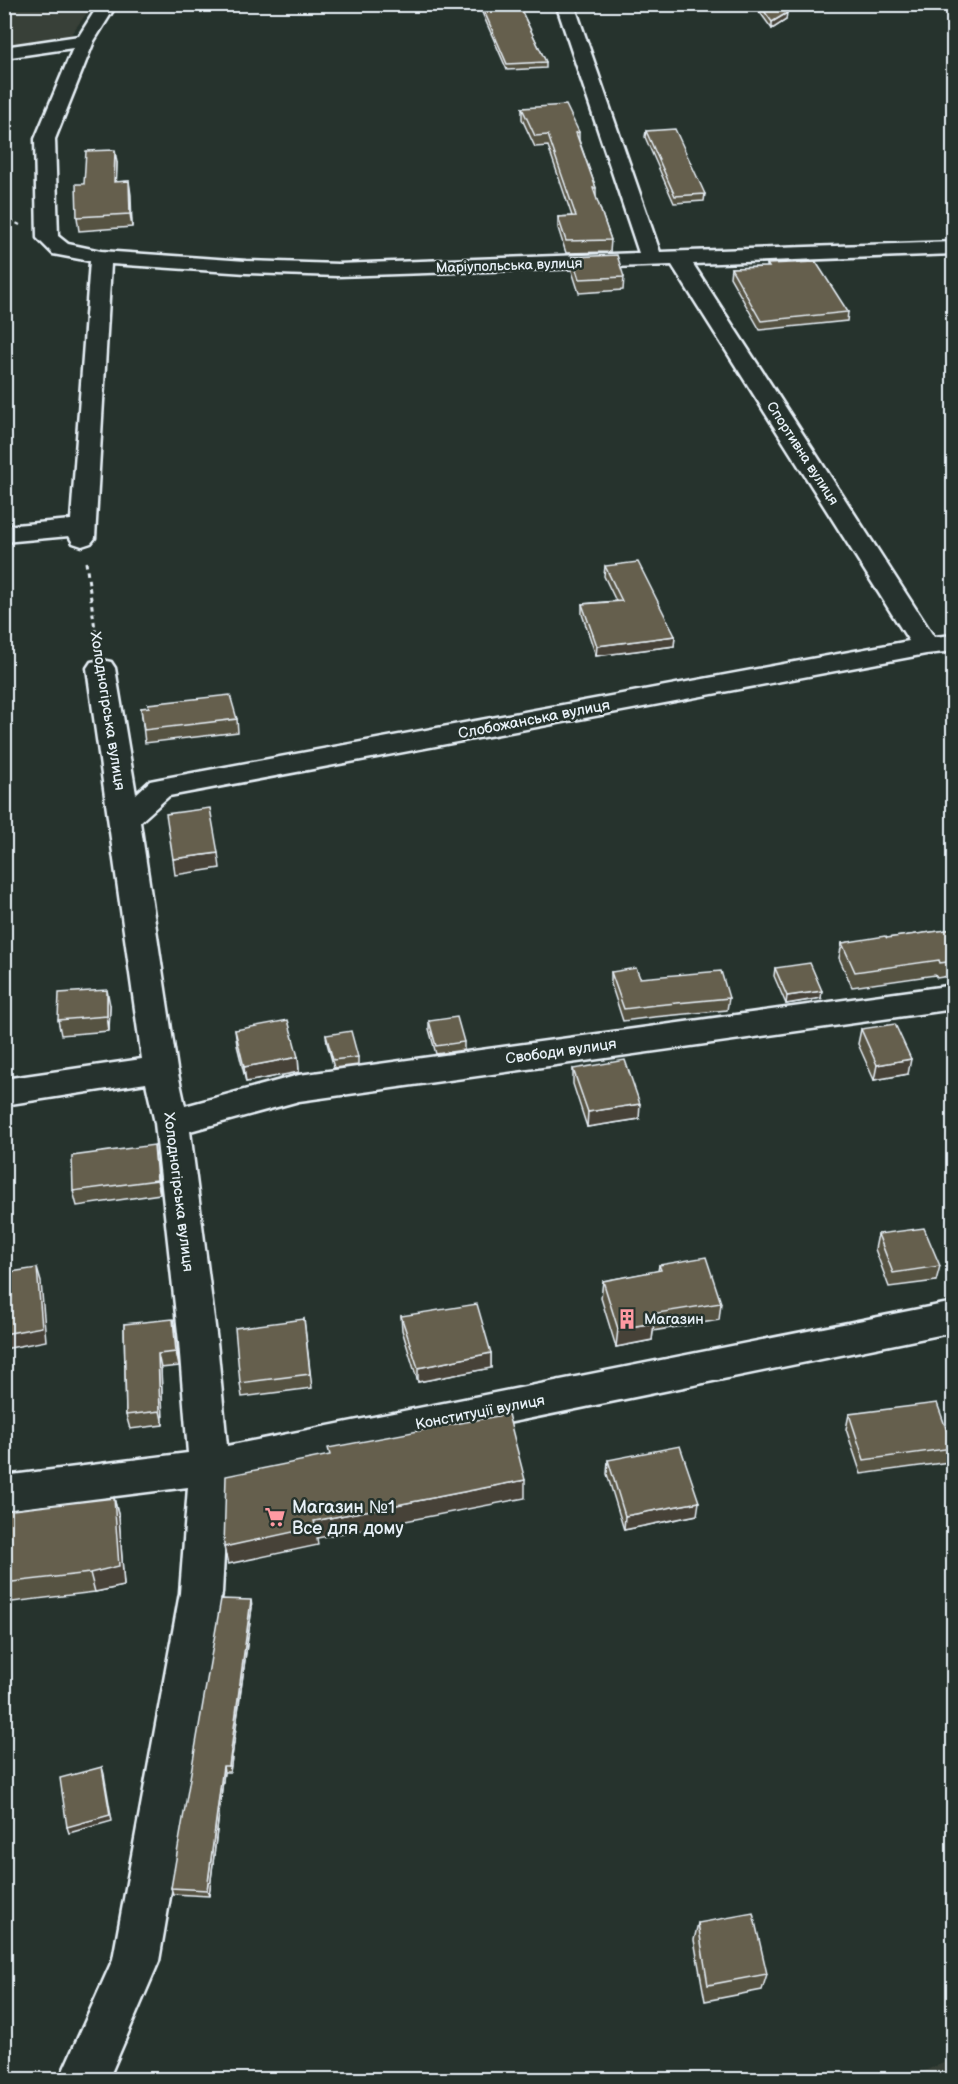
<svg xmlns="http://www.w3.org/2000/svg" width="958" height="2084" font-family="'Balsamiq Sans',sans-serif">
<style>
.built{fill:#394037}
.lines{fill:none;stroke-linecap:round;stroke-linejoin:round}
.minor-casing{stroke:#e8f1f8;stroke-width:5}
.path-far1{stroke:#e8f1f8;stroke-width:2;stroke-dasharray:4 3;stroke-linecap:butt}
.path{stroke:#e8f1f8;stroke-width:3;stroke-dasharray:4.5 4;stroke-linecap:butt}
.minor{fill:#26332d;fill-rule:evenodd}
.wall{fill:#575243;stroke:#e8f1f8;stroke-width:1.5}
.shaded-wall{fill:#474237;stroke:#e8f1f8;stroke-width:1.5}
.building{fill:#655f4e;stroke:#e8f1f8;stroke-width:1.5}
.labels{text-anchor:middle;stroke-width:5;stroke-linejoin:round;paint-order:stroke}
.far-street-label{font-size:14px;fill:#e8f1f8;stroke:#26332d}
.street-label{font-size:15px;fill:#e8f1f8;stroke:#26332d}
.poi-label{font-size:15px;fill:#e8f1f8;stroke:#26332d;text-anchor:start}
.near-poi-label{font-size:18px;fill:#e8f1f8;stroke:#26332d;text-anchor:start}
</style>
<rect width="100%" height="100%" fill="#26332d"/>
<filter id="ink" filterUnits="userSpaceOnUse"><feTurbulence type="fractalNoise" baseFrequency=".0167" numOctaves="2"/><feDisplacementMap in="SourceGraphic" scale="12" xChannelSelector="R" yChannelSelector="G"/><feConvolveMatrix kernelMatrix="1 2 1 2 8 2 1 2 1" color-interpolation-filters="sRGB"/></filter>
<g filter="url(#ink)">
<g class="built">
<polygon points="4,5 93,5 65,42 5,50"/>
<polygon points="953,2059 953,2079 888,2079 917,2074"/>
</g>
<g class="lines">
<g class="minor-casing">
<polygon id="minor" points="99,4 117,4 94,41 55,139 58,236 68,244 101,251 246,261 338,264 639,253 556,4 574,4 660,252 954,242 954,254 693,264 934,637 954,635 954,651 926,654 169,796 140,822 177,1069 185,1106 299,1075 954,985 954,1009 299,1101 190,1131 217,1342 227,1446 954,1302 954,1332 228,1480 222,1593 159,1961 108,2080 59,2080 113,1959 180,1593 188,1487 4,1510 4,1476 188,1453 179,1342 155,1123 146,1083 4,1105 4,1079 142,1059 87,668 91,662 101,660 111,662 115,668 136,794 150,781 160,779 909,641 672,265 338,276 246,273 111,264 95,538 91,543 82,546 73,543 69,536 4,542 4,526 71,520 90,261 53,254 37,238 35,139 73,48 4,58 4,47 79,36"/>
</g>
<polyline class="path-far1" points="4,217 20,225"/>
<polyline class="path" points="86,562 97,644"/>
<use href="#minor" class="minor"/>
</g>
<g class="wall">
<polygon points="481,4 518,4 546,62 546,68 507,70 481,10"/>
<polygon points="754,4 782,4 786,20 772,29"/>
<polygon points="522,108 579,132 579,140 596,188 596,197 611,240 610,252 566,253 558,228 558,217 572,216 548,146 535,147 522,119"/>
<polygon points="646,131 705,194 704,201 674,203 645,137"/>
<polygon points="117,163 116,182 129,181 132,227 79,231 77,217 84,184"/>
<polygon points="572,257 624,277 623,290 579,293 572,271"/>
<polygon points="767,264 848,312 847,321 760,330 730,277 731,268 767,267"/>
<polygon points="605,566 675,636 674,646 596,656 582,614 582,604 616,601 604,576"/>
<polygon points="141,708 237,719 238,732 145,743"/>
<polygon points="954,929 954,975 937,978 935,975 852,987 839,958 842,943 887,938"/>
<polygon points="775,968 821,998 786,1004 774,976"/>
<polygon points="611,972 729,998 727,1010 654,1017 623,1021 611,984"/>
<polygon points="110,1005 109,1031 61,1035 58,1020"/>
<polygon points="429,1021 464,1042 464,1050 436,1054 429,1029"/>
<polygon points="861,1029 908,1074 874,1080 858,1044"/>
<polygon points="235,1030 298,1057 299,1072 246,1082 237,1045"/>
<polygon points="326,1035 358,1057 358,1065 334,1068 327,1043"/>
<polygon points="573,1069 639,1119 587,1127 573,1084"/>
<polygon points="156,1160 160,1194 77,1206 73,1191"/>
<polygon points="878,1234 940,1266 936,1281 889,1287 875,1249"/>
<polygon points="659,1265 721,1303 719,1320 653,1331 652,1340 616,1347 601,1298 603,1281 658,1271"/>
<polygon points="401,1316 491,1353 491,1368 418,1382 402,1330"/>
<polygon points="304,1319 312,1388 242,1397 240,1383"/>
<polygon points="124,1324 176,1333 179,1366 161,1368 163,1425 130,1429 126,1415"/>
<polygon points="849,1414 953,1448 949,1462 861,1474 846,1429"/>
<polygon points="608,1460 697,1515 624,1530 607,1474"/>
<polygon points="114,1498 119,1518 124,1586 95,1592 4,1603 4,1511"/>
<polygon points="252,1607 230,1772 224,1772 209,1896 173,1894 171,1888"/>
<polygon points="698,1923 767,1974 762,1990 705,2001 694,1940"/>
</g>
<g class="shaded-wall">
<polygon points="787,13 786,20 772,29 772,22"/>
<polygon points="115,150 117,163 116,195 114,182"/>
<polygon points="129,181 131,195 132,227 130,214"/>
<polygon points="675,636 674,646 596,656 597,646"/>
<polygon points="218,853 220,868 175,875 173,859"/>
<polygon points="107,990 110,1005 109,1031 107,1016"/>
<polygon points="822,991 821,998 786,1004 787,996"/>
<polygon points="298,1057 299,1072 246,1082 244,1067"/>
<polygon points="911,1059 908,1074 874,1080 877,1065"/>
<polygon points="640,1104 639,1119 587,1127 588,1112"/>
<polygon points="154,1145 156,1160 160,1194 157,1180"/>
<polygon points="37,1268 41,1282 46,1341 4,1349 4,1334"/>
<polygon points="173,1319 176,1333 179,1366 176,1352"/>
<polygon points="654,1323 652,1340 616,1347 618,1329"/>
<polygon points="491,1353 491,1368 418,1382 418,1368"/>
<polygon points="158,1354 161,1368 163,1425 160,1411"/>
<polygon points="525,1480 525,1498 317,1538 318,1545 228,1564 224,1547 314,1521"/>
<polygon points="114,1498 119,1518 124,1586 95,1592 90,1573"/>
<polygon points="699,1502 697,1515 624,1530 625,1516"/>
<polygon points="251,1600 252,1607 230,1772 229,1766"/>
<polygon points="223,1766 224,1772 209,1896 207,1890"/>
<polygon points="102,1767 104,1774 112,1821 69,1833 67,1827"/>
</g>
<g class="building">
<polygon points="481,4 518,4 546,62 507,64"/>
<polygon points="759,4 782,4 787,13 772,22"/>
<polygon points="566,105 579,132 576,133 596,188 593,188 611,240 566,241 558,217 576,216 548,135 535,136 522,108"/>
<polygon points="675,129 705,194 675,196 646,131"/>
<polygon points="115,150 114,182 129,181 130,214 77,217 76,184 84,184 86,151"/>
<polygon points="617,255 624,277 579,279 572,257"/>
<polygon points="816,262 848,312 761,321 731,268 769,267 767,264"/>
<polygon points="638,562 675,636 597,646 582,604 622,601 605,566"/>
<polygon points="230,695 237,719 144,730 141,708 149,707 148,704"/>
<polygon points="210,808 218,853 173,859 166,814"/>
<polygon points="954,929 954,961 940,963 939,960 855,972 842,943 885,936 887,938"/>
<polygon points="810,963 822,991 787,996 775,968"/>
<polygon points="636,968 640,978 721,971 729,998 656,1005 624,1009 611,972"/>
<polygon points="107,990 107,1016 58,1020 59,993"/>
<polygon points="457,1017 464,1042 436,1046 429,1021"/>
<polygon points="288,1020 298,1057 244,1067 235,1030"/>
<polygon points="895,1024 911,1059 877,1065 861,1029"/>
<polygon points="351,1031 358,1057 333,1060 326,1035"/>
<polygon points="625,1060 640,1104 588,1112 573,1069"/>
<polygon points="154,1145 157,1180 73,1191 72,1156"/>
<polygon points="924,1228 940,1266 893,1273 878,1234"/>
<polygon points="706,1257 721,1303 651,1314 654,1323 618,1329 603,1281 661,1270 659,1265"/>
<polygon points="37,1268 42,1327 4,1334 4,1273"/>
<polygon points="477,1304 491,1353 418,1368 401,1316"/>
<polygon points="173,1319 176,1352 158,1354 160,1411 126,1415 124,1324"/>
<polygon points="304,1319 310,1374 240,1383 235,1328"/>
<polygon points="937,1403 953,1448 864,1460 849,1414"/>
<polygon points="508,1414 525,1480 314,1521 316,1527 224,1547 226,1476 330,1455 328,1448"/>
<polygon points="680,1446 699,1502 625,1516 608,1460"/>
<polygon points="114,1498 119,1566 90,1573 4,1583 4,1511"/>
<polygon points="221,1599 251,1600 229,1766 223,1766 207,1890 171,1888"/>
<polygon points="102,1767 110,1815 67,1827 60,1778"/>
<polygon points="753,1913 767,1974 708,1985 698,1923"/>
</g>
</g>
<defs>
<g id="building-bare" transform="scale(1.62)"><path d="M-4-6H4V6H1V3H-1V6H-4ZM-2.5-4.3h1.7v1.8h-1.7ZM.8-4.3h1.7v1.8H.8ZM-2.5-1h1.7V.8h-1.7ZM.8-1h1.7V.8H.8Z" fill="#ff9aa2" stroke="#26332d" stroke-width="2.5" paint-order="stroke"/></g>
<g id="supermarket-bare" transform="scale(1.62)"><path d="M-6-5.5h2.5l.6 2H6L4.5 2H-2.5L-4.4-4H-6ZM-1.5 3.2a1.3 1.3 0 1 0 .1 0ZM3 3.2a1.3 1.3 0 1 0 .1 0Z" fill="#ff9aa2" stroke="#26332d" stroke-width="2.5" paint-order="stroke"/></g>
</defs>
<g fill-rule="evenodd">
<use href="#building-bare" x="627" y="1319"/>
<use href="#supermarket-bare" x="275" y="1517"/>
</g>
<g class="labels">
<g class="far-street-label">
<text transform="translate(509 265) rotate(-2)" y="5">Маріупольська вулиця</text>
<text transform="translate(803 453) rotate(57)" y="5">Спортивна вулиця</text>
</g>
<g class="street-label">
<text transform="translate(108 711) rotate(81)" y="5">Холодногірська вулиця</text>
<text transform="translate(534 719) rotate(-11)" y="5">Слобожанська вулиця</text>
<text transform="translate(561 1051) rotate(-8)" y="5">Свободи вулиця</text>
<text transform="translate(179 1192) rotate(83)" y="5">Холодногірська вулиця</text>
<text transform="translate(480 1412) rotate(-11)" y="5">Конституції вулиця</text>
</g>
<g class="poi-label">
<text x="644" y="1324">Магазин</text>
</g>
<g class="near-poi-label">
<text x="292" y="1513">Магазин №1<tspan x="292" dy="21">Все для дому</tspan></text>
</g>
</g>
<rect width="958" height="2084" fill="none" stroke="#26332d" stroke-width="24"/>
<rect x="12" y="12" width="934" height="2060" fill="none" stroke="#e8f1f8" stroke-width="2" filter="url(#ink)"/>
</svg>
